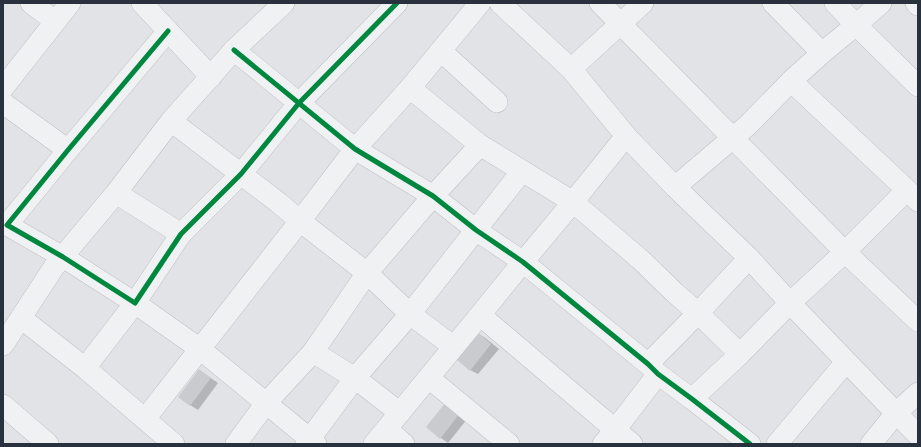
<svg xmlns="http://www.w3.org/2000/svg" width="921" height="447" font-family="Barlow,sans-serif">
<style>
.shadow{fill:#0003}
.building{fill:#c9cbce}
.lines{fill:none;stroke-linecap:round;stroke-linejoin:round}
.minor-casing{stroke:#bfc1c4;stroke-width:22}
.minor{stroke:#f0f1f3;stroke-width:21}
.cycleway-casing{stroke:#eef1f5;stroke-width:8}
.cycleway{stroke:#00873e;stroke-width:5}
</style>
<rect width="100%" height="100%" fill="#e1e3e6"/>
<g class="shadow">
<polygon points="477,333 484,337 499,349 478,374 470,370"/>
<polygon points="199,370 218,383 198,410 190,405"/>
<polygon points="454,407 468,418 448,443 441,438"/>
</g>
<g class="building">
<polygon points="476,331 491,344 470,371 455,358"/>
<polygon points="199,369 211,378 190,406 178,397"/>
<polygon points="446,402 460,413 440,439 426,427"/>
</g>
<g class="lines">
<g class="minor-casing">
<g id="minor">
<polyline points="31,3 55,21"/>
<polyline points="142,3 211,77"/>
<polyline points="500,3 571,69 626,136 675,187 749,258 790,303 896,413 871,444"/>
<polyline points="600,3 845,252 918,321"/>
<polyline points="773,3 822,53"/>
<polyline points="881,3 856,25 918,86"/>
<polyline points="916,3 918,5"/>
<polyline points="168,31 68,150 7,225 63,257 135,303 181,234 241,174 299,103 397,3"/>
<polyline points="234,50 355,149 433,196 476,230 523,262 648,364 658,374 692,399 750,444"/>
<polyline points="441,51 497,102"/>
<polyline points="571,69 643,3"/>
<polyline points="791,81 907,190 918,201"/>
<polyline points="3,88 70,3"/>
<polyline points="410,88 480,145 573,202 641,260 675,293 698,313 740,354"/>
<polyline points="3,103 68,150"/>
<polyline points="171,121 279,203 300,221 367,273 410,314 454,347"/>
<polyline points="675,187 748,125 791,81 822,53 856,25 835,3"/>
<polyline points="116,193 181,234"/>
<polyline points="480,315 632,444"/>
<polyline points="21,318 85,368 174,444"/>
<polyline points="3,345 54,267 116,193 171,121 234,50 284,3"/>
<polyline points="313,352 367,273 433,196 480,145"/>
<polyline points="648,364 698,313 749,258"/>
<polyline points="85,368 135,303 200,349 316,444"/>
<polyline points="429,378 509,444"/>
<polyline points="918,393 896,413 918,435"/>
<polyline points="692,399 740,354 790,303 845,252 907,190"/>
<polyline points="3,405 48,444"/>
<polyline points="145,419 300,221 355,149 410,88 480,3"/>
<polyline points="387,429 404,444"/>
<polyline points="236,444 266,403 313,352 355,378 400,413"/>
<polyline points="306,444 355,378 410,314 522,171"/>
<polyline points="374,444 480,315 523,262 573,202 626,136"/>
<polyline points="603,444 615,430 658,374"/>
<polyline points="777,444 846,362"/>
</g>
</g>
<use href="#minor" class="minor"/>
<g class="cycleway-casing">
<g id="cycleway">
<polyline points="168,31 68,150 7,225 63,257 135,303 181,234 241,174 299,103 397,3"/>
<polyline points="234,50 355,149 433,196 476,230 523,262 648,364 658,374 692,399 750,444"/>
</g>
</g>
<use href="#cycleway" class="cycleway"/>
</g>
<rect width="921" height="447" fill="none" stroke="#29303e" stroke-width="8"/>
</svg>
